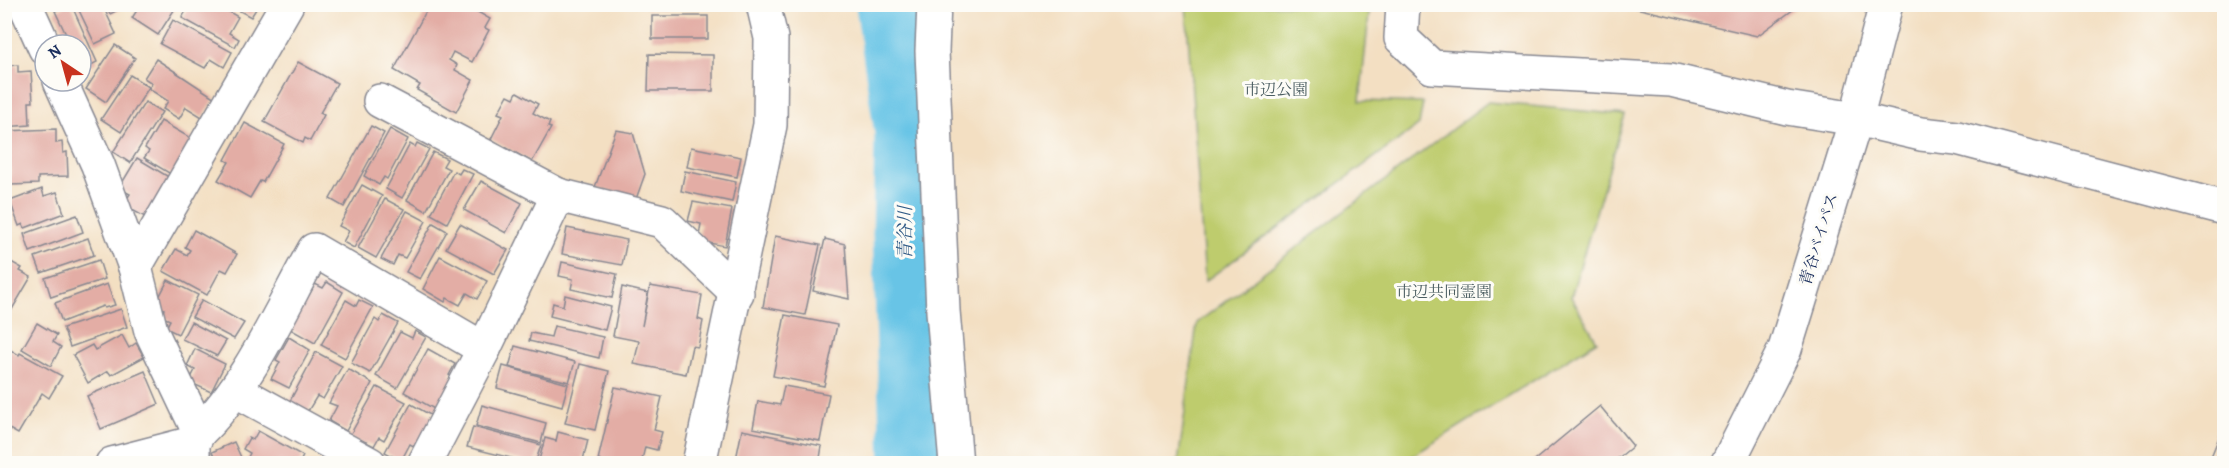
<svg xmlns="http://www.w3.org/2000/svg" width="2229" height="468" font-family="Alegreya,'Noto Serif JP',serif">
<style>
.green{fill:#becc6d;stroke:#6c7e66;stroke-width:1.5}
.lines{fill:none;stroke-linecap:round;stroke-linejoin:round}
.river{stroke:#68c4e6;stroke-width:63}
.building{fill:#e3ada5}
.minor-casing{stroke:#878790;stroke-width:36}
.tertiary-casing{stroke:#878790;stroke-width:36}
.trunk-casing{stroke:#878790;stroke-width:36}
.minor{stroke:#fff;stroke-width:33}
.tertiary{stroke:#fff;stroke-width:33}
.trunk{stroke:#fff;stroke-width:33}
.labels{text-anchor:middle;stroke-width:6;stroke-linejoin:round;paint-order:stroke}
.park-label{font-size:16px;fill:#4c5e62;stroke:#fdfcf7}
.street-label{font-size:16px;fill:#1b2f5e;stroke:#fdfcf7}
.water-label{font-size:18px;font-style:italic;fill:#325c87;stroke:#fdfcf7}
</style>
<rect width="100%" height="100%" fill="#fdfcf7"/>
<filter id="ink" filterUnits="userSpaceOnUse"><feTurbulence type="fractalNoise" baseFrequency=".0167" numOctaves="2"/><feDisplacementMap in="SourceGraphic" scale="12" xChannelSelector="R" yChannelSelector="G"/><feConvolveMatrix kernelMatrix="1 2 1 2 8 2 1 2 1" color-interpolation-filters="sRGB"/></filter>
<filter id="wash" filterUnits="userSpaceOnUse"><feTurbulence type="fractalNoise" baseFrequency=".008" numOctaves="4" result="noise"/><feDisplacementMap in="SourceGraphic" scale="24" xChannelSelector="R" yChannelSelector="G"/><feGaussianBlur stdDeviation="1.35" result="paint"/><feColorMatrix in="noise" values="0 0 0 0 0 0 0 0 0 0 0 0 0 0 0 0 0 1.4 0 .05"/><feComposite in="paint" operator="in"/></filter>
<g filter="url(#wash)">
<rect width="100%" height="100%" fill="#f3dfc2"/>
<g class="green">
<polygon points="1186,5 1370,5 1360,101 1423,103 1419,125 1205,281"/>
<polygon points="1488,102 1625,115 1571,297 1597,341 1401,463 1178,463 1197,323"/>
</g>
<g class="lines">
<polyline class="river" points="887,4 906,133 904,234 912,464"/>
</g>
<g id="blocks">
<g class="building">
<polygon points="68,4 71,4 97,62 83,69 81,45 71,45 55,11"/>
<polygon points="76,4 102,4 116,34 95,44"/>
<polygon points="106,4 130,4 110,14"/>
<polygon points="141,4 178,4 158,35 132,18"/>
<polygon points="190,4 216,4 238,17 229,33 239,39 235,47 182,18"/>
<polygon points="227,4 248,4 256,9 251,17"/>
<polygon points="430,4 464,4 490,19 485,28 489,30 472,62 453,52 449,60 457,65 455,70 473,80 456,112 417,90 420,85 394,70"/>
<rect x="646" y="4" width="48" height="5"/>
<polygon points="1618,4 1801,4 1757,36"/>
<rect x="652" y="16" width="56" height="23"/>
<polygon points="173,20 232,52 224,67 211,59 205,68 160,44"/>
<polygon points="115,45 135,58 106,102 86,89"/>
<polygon points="649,54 713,55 713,91 648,91"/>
<polygon points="156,59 215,98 202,117 186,107 179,119 163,109 168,101 149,89 152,83 144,78"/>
<polygon points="298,62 337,83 320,113 324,115 310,141 305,138 303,143 264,122"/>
<polygon points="18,65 18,72 31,71 33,102 29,102 30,125 4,127 4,66"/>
<polygon points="130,75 149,87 121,132 101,119"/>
<polygon points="517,92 538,104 533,113 550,122 548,127 551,128 532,162 491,139 503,115 498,113 508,95 514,98"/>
<polygon points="145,102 162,112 130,163 113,152"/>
<polygon points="161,121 194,140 174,176 144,158 149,151 145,148"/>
<polygon points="245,123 284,144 263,182 260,181 250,198 218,180 229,162 225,160"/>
<polygon points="371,126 384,133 344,207 330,199"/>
<polygon points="56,129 56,143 62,142 63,153 67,152 68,176 38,177 38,184 10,185 10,166 4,166 4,131"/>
<polygon points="390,129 408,139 387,179 384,177 379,185 364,176"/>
<polygon points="616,130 633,133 645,174 636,199 595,187"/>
<polygon points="417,143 429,149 402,198 386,189 410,144 415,147"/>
<polygon points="691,147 741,157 737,177 687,167"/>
<polygon points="433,152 447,159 443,166 449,169 426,211 407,200"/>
<polygon points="137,158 172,179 152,213 148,210 145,217 123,205 130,194 119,188"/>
<polygon points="462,169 473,174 447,223 431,214 454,171 459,174"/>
<polygon points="685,171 736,182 732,202 681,191"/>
<polygon points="481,181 522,203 506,233 464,210"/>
<polygon points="362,185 382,196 354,248 343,242 349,231 339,226"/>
<polygon points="42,189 44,196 57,192 64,213 25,228 23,224 19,226 10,201"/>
<polygon points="385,199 404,209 376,258 358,248"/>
<polygon points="693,202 732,209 725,246 698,241 701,224 688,221"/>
<polygon points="407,211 426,221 405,258 398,255 393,265 381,259"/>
<polygon points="77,215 83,232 30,252 24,234"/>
<polygon points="433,223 447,231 420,279 406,272"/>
<polygon points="460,224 508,250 494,274 446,248"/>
<polygon points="567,228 627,240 622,265 562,254"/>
<polygon points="194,230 237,254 227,272 221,269 207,295 163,271 176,249 187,255 190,250 185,247"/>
<polygon points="775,236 820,245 805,315 763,307"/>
<polygon points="88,238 94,255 41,273 35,257"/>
<polygon points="825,239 845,244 849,299 813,291"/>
<polygon points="440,256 487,281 477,299 467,293 460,305 447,298 445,302 423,289"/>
<polygon points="4,258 22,268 20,271 31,277 4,323"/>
<polygon points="99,260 105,279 51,297 45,278"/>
<polygon points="562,262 617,274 612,298 571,289 573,279 559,276"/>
<polygon points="168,280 198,295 178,334 166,328 170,320 161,316 164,309 155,305"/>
<polygon points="327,282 343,292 315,343 290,329 315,284 323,288"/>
<polygon points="107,284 115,305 104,308 103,306 62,322 55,303"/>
<polygon points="650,286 702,295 698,319 703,321 698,347 692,346 686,374 634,364 639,341 613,336 622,287 648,293 642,326"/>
<polygon points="565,295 611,307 605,330 550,316 553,303 563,306"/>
<polygon points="202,300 244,323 234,339 192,317"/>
<polygon points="346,300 356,306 359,300 373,307 345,358 321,345"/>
<polygon points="121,309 127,327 70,347 63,328"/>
<polygon points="383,315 398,323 370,373 351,363 375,319 379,322"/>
<polygon points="785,315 837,325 824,386 773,376"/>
<polygon points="191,322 226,341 217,356 182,339"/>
<polygon points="37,323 57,335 53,342 61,347 51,366 22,349"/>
<polygon points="554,326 603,337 599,358 529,341 531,333 551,337"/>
<polygon points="415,331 426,337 397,388 376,376 400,332 412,338"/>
<polygon points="122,335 129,348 136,343 144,357 111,375 108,371 88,383 73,355 92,345 95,350"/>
<polygon points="289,337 310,350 289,388 271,379 280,362 276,360"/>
<polygon points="515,346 575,362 569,382 509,367"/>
<polygon points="7,348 19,355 20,353 62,376 49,398 42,393 18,434 4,426"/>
<polygon points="195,349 225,364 211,392 189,382 195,370 187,366"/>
<polygon points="428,349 455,364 449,375 454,377 436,410 404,392"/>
<polygon points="316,352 342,366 323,399 317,396 308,411 290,401"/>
<polygon points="580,364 609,371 595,430 565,423"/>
<polygon points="503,366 568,384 562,406 497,388"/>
<polygon points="348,369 372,383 346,431 329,421 337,406 329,403"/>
<polygon points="145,371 159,404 101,429 87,396"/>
<polygon points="784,386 829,394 820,441 753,428 758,401 780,405"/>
<polygon points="377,387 406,402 384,440 379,437 374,446 366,442 364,445 349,437"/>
<polygon points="615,387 662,397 654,430 662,432 657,450 645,447 641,464 615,464 598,460"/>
<polygon points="411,404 434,417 417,448 410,444 401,461 385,452"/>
<polygon points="482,405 546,423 541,443 476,426"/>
<polygon points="1600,406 1633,446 1611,464 1530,464"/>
<polygon points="2224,425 2224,464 2208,464"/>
<polygon points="473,427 541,445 535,464 467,447"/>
<polygon points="742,430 822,446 819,464 735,464"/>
<polygon points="258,431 303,456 299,464 245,463 250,453 243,449 249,438 253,440"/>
<polygon points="558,432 588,440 582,464 538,464 545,438 556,441"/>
<polygon points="234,442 244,464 217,464 212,452"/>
</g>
</g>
</g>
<g filter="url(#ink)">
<use href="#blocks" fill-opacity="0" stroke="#878790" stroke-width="1.5"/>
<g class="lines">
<g class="minor-casing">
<g id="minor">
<polyline points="25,4 45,48"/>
<polyline points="934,4 932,51 943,311 956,464"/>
<polyline points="1403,4 1401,38 1432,67 1671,80 1787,108 1856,119"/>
<polyline points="60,81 98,165 135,267 151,331 199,432 193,443 193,464"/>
<polyline points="380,101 558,195"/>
<polyline points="135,267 287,4"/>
<polyline points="235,390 370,464"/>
<path d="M199,432C248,386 281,309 314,250L484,349L558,195L662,221L737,293"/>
<polyline points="112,464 193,443"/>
<polyline points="424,464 484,349"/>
<polyline points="699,464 770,125 771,38 763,4"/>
</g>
</g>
<g class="tertiary-casing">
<polyline id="tertiary" points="1856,119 1921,134 1957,138 2224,208"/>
</g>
<g class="trunk-casing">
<polyline id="trunk" points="1727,464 1785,349 1856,119 1886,4"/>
</g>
<use href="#minor" class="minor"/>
<use href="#tertiary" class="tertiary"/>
<use href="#trunk" class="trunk"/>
</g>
</g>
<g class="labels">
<g class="park-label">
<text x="1276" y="95">市辺公園</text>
<text x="1444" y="297">市辺共同霊園</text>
</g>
<g class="street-label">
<text transform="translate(1818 239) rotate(-73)" y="6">青谷バイパス</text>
</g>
<g class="water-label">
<text transform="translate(905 233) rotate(-90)" y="6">青谷川</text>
</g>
</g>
<rect width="2229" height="468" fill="none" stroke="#fdfcf7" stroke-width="24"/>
<g transform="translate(63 63) rotate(324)"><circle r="28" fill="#fdfcf7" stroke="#a3aaba" stroke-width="1.5"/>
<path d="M0-4.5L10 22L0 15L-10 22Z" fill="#c8321e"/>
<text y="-9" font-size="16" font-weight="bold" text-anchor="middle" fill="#1b2f5e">N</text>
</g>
</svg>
